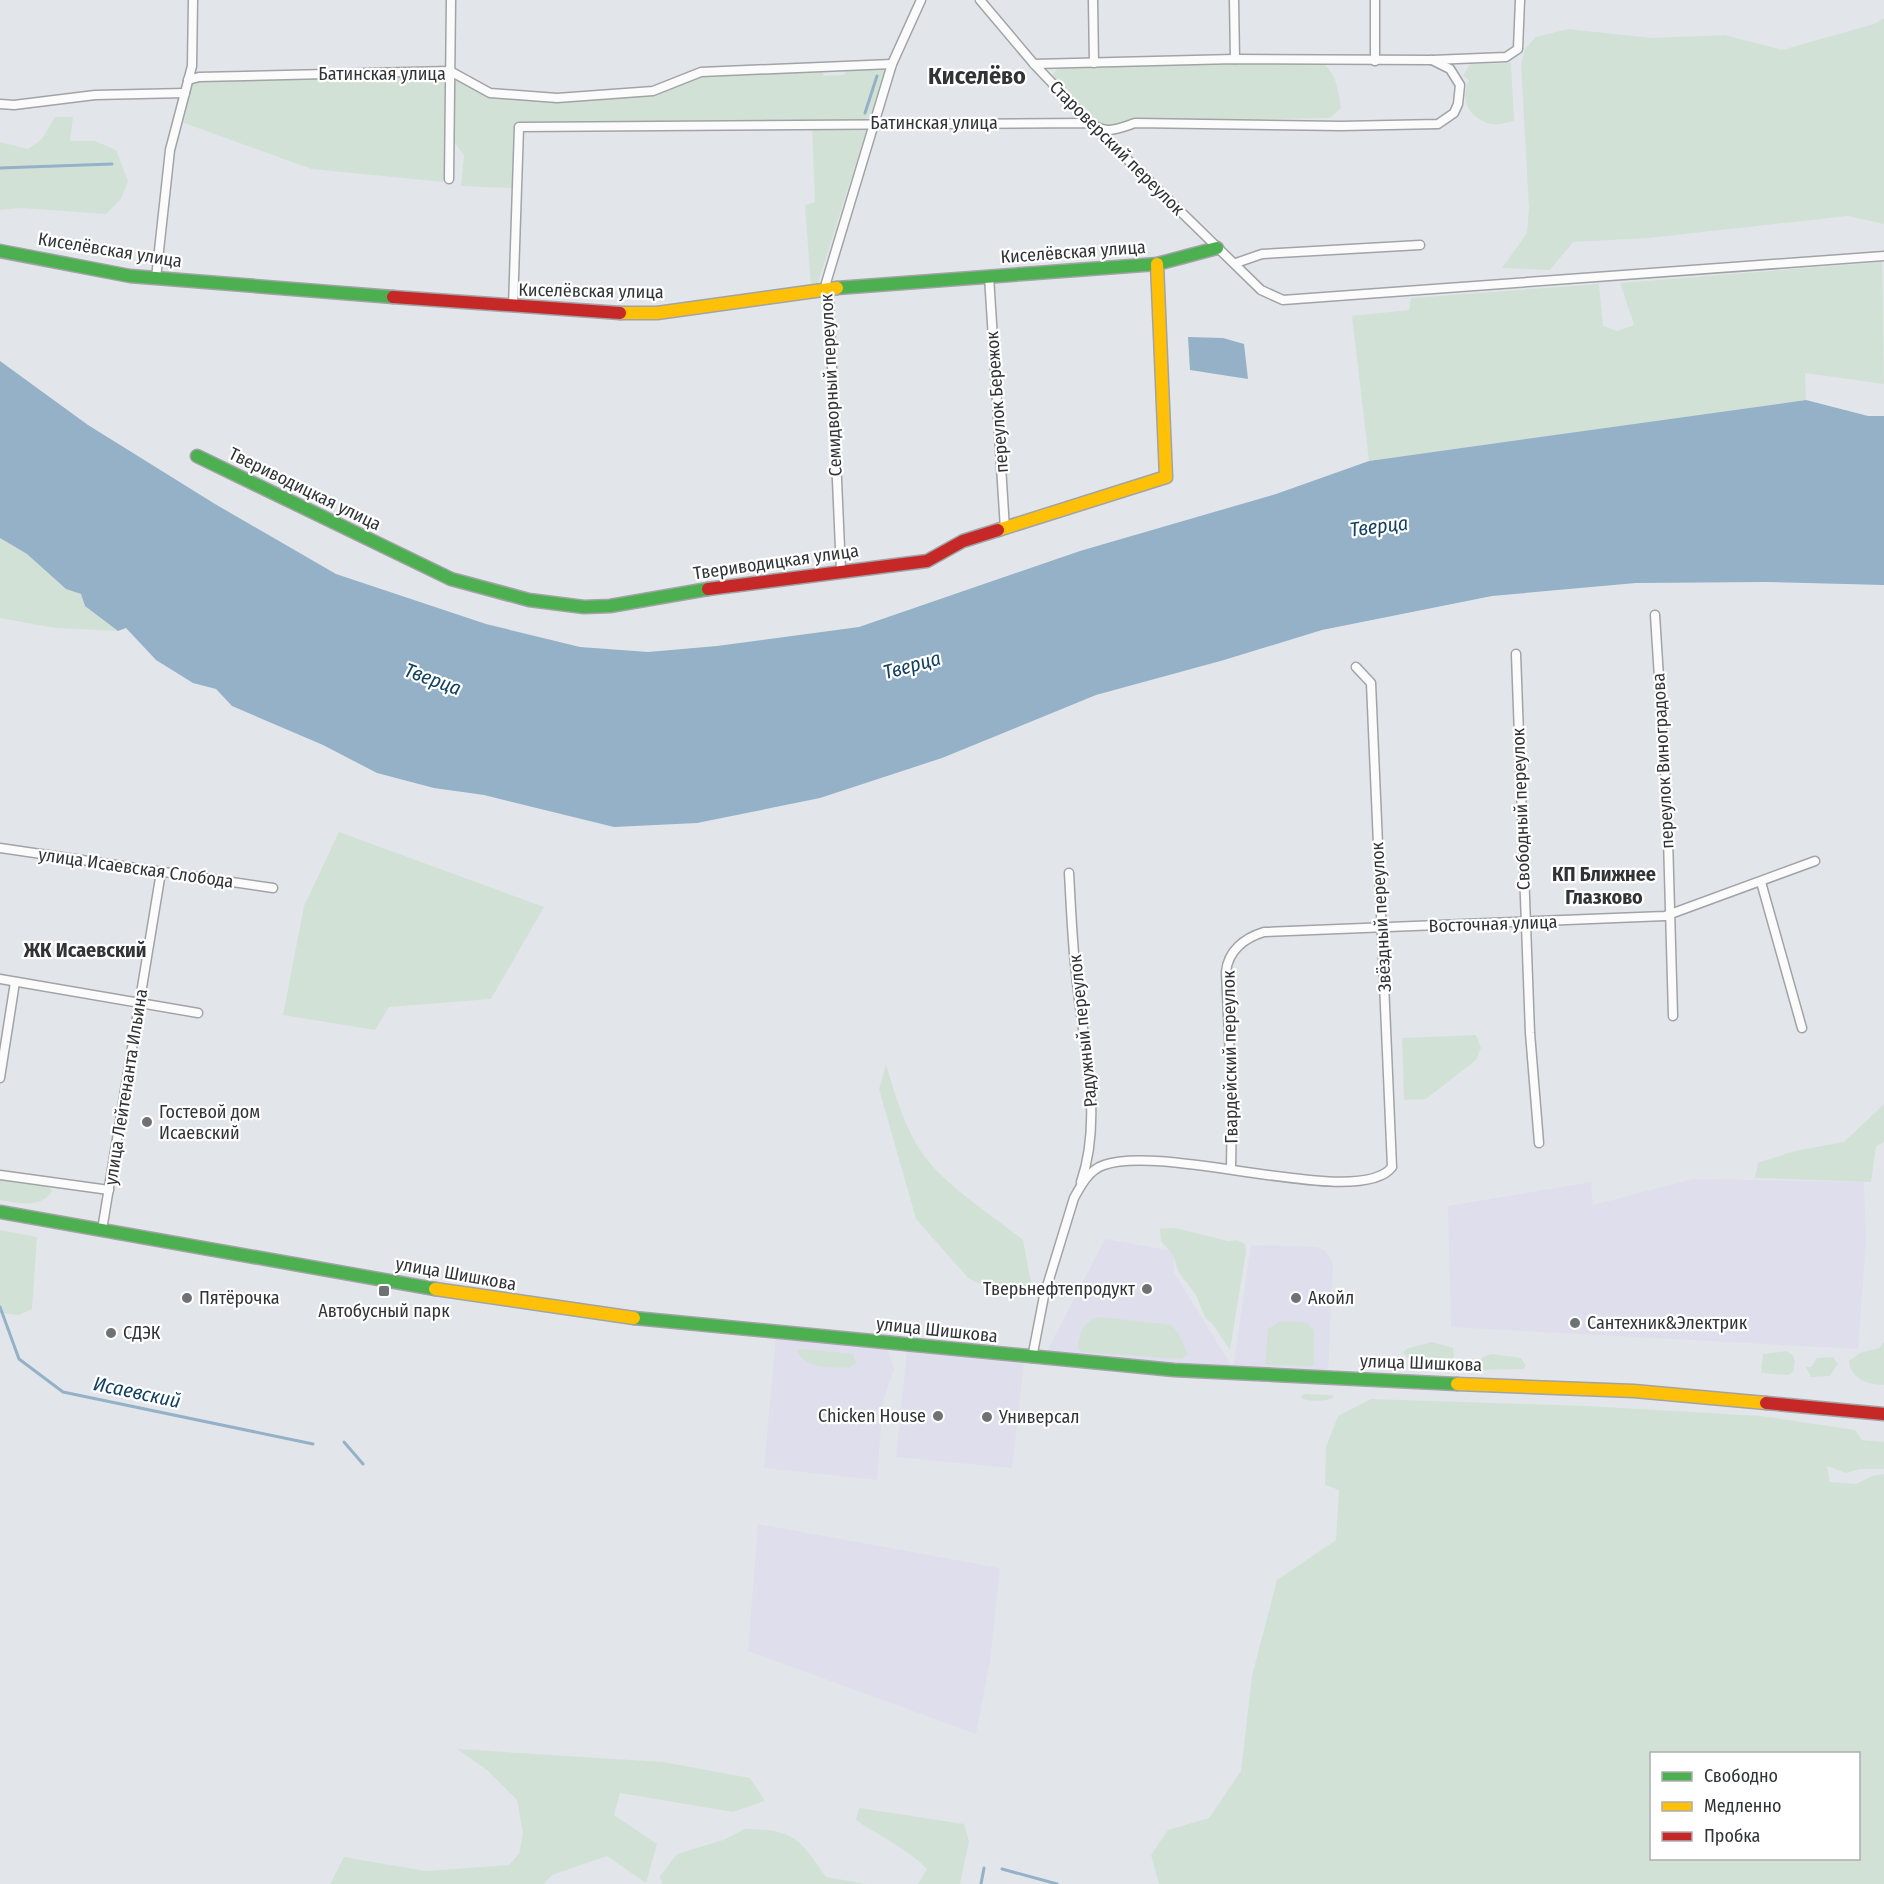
<svg xmlns="http://www.w3.org/2000/svg" width="1884" height="1884" font-family="'Fira Sans Condensed',sans-serif">
<style>
.commercial{fill:#dfdeec}
.green{fill:#d2e1d6;fill-rule:evenodd}
.water{fill:#94b1c8}
.lines{fill:none;stroke-linecap:round;stroke-linejoin:round}
.stream{stroke:#94b1c8;stroke-width:3}
.street-casing{stroke:#a1a3a6;stroke-width:11}
.fast-casing{stroke:#a1a3a6;stroke-width:15}
.slow-casing{stroke:#a1a3a6;stroke-width:15}
.jam-casing{stroke:#a1a3a6;stroke-width:15}
.street{stroke:#fbfbfc;stroke-width:8}
.fast{stroke:#4caf50;stroke-width:12}
.slow{stroke:#ffc107;stroke-width:12}
.jam{stroke:#c62828;stroke-width:12}
.poi-dot{fill:#6f7275;stroke:#fff;stroke-width:2}
.labels{text-anchor:middle;stroke-width:4.5;stroke-linejoin:round;paint-order:stroke}
.street-label{font-size:18px;fill:#313336;stroke:#fff}
.poi-label{font-size:18px;fill:#313336;stroke:#fff;text-anchor:start}
.water-label{font-size:20px;font-style:italic;fill:#114060;stroke:#fff}
.neighbourhood-label{font-size:20px;font-weight:bold;fill:#313336;stroke:#fff}
.district-label{font-size:24px;font-weight:bold;fill:#313336;stroke:#fff}
</style>
<rect width="100%" height="100%" fill="#e2e6ea"/>
<g class="commercial">
<polygon points="1693,1179 1864,1182 1866,1242 1858,1349 1451,1327 1448,1206 1591,1182 1593,1205"/>
<polygon points="1105,1239 1173,1251 1174,1273 1233,1368 1251,1245 1317,1247 1324,1250 1332,1260 1333,1266 1328,1373 1233,1369 1046,1353"/>
<polygon points="776,1337 887,1348 894,1369 883,1401 877,1480 764,1468"/>
<polygon points="907,1351 1024,1362 1012,1468 896,1457"/>
<polygon points="758,1524 1000,1568 990,1661 976,1734 748,1651"/>
</g>
<g class="green">
<polygon points="1884,18 1884,224 1848,216 1649,238 1573,242 1550,270 1502,268 1527,233 1529,208 1521,65 1525,49 1536,37 1568,29 1652,38 1725,35 1782,50 1874,24"/>
<path d="M1323,63C1337,75 1338,89 1341,108L1330,118L1135,121L1109,128L1098,126L1052,75L1057,69L1064,67Z"/>
<path d="M1511,63L1514,121C1507,122 1498,126 1491,124C1470,119 1459,100 1469,80L1463,76L1470,64Z"/>
<polygon points="878,66 887,66 870,117 862,120 518,124 516,185 511,188 461,186 464,155 454,142 455,78 489,96 653,93 704,75 822,72 824,76 844,75 847,70"/>
<polygon points="438,75 448,79 448,150 444,182 312,169 184,123 191,83 199,80"/>
<polygon points="55,117 73,117 70,141 95,141 116,150 128,181 121,199 106,214 21,208 0,210 0,142 28,149 42,139"/>
<polygon points="812,127 867,128 818,283 811,287 805,205 815,202"/>
<polygon points="1882,262 1884,384 1805,373 1806,400 1369,461 1352,316 1409,310 1411,298 1599,284 1603,326 1617,331 1634,325 1620,283"/>
<polygon points="0,538 27,554 66,589 81,594 85,606 118,631 55,628 0,618"/>
<polygon points="339,832 544,907 491,999 389,1007 375,1030 283,1015 304,906"/>
<polygon points="1476,1035 1481,1048 1476,1060 1426,1099 1404,1100 1402,1038"/>
<path d="M886,1064C895,1095 904,1126 922,1153C945,1186 992,1215 1023,1240L1034,1298L1005,1296L968,1278L916,1219L879,1089Z"/>
<polygon points="1884,1104 1884,1142 1876,1146 1871,1182 1755,1178 1758,1163 1795,1151 1844,1142"/>
<path d="M0,1176L46,1183L52,1191C41,1209 18,1203 0,1200Z"/>
<polygon points="1175,1228 1228,1241 1237,1240 1245,1244 1246,1251 1230,1350 1212,1323 1206,1319 1196,1295 1178,1271 1173,1255 1161,1241 1160,1229"/>
<polygon points="0,1230 37,1237 32,1309 19,1315 0,1313"/>
<path d="M1101,1317L1171,1325L1178,1332L1188,1355L1181,1359L1082,1352L1078,1349C1078,1334 1085,1318 1101,1317Z"/>
<polygon points="1288,1321 1307,1323 1314,1330 1314,1366 1265,1365 1268,1329 1279,1322"/>
<path d="M1432,1342L1453,1348L1454,1357C1441,1374 1416,1367 1403,1353L1406,1349Z"/>
<path d="M1884,1342V1385C1869,1385 1850,1379 1849,1361L1860,1353L1879,1348Z"/>
<path d="M803,1349L853,1354L856,1363L849,1368C832,1367 804,1370 797,1350Z"/>
<polygon points="1787,1351 1793,1355 1795,1362 1793,1372 1788,1375 1761,1373 1763,1354"/>
<path d="M1493,1354L1521,1358L1526,1366L1523,1369L1478,1370C1477,1360 1484,1355 1493,1354Z"/>
<polygon points="1833,1357 1838,1364 1830,1376 1811,1377 1806,1367 1811,1367 1817,1358"/>
<path d="M1303,1394L1332,1395L1334,1397C1326,1402 1310,1402 1301,1398Z"/>
<path d="M1371,1399L1587,1406L1761,1416L1855,1430L1862,1440L1884,1442V1469H1860L1846,1473L1827,1466L1830,1482L1856,1484L1872,1476L1884,1474V1884H1159L1151,1855L1168,1830L1209,1818L1241,1771L1252,1676L1277,1580L1336,1540L1339,1490L1325,1485L1326,1447L1338,1416ZM1652,1754H1858V1858H1652Z"/>
<polygon points="457,1749 663,1762 750,1778 765,1801 733,1812 620,1793 614,1815 657,1844 646,1883 607,1856 552,1875 544,1884 330,1884 344,1857 426,1871 509,1865 519,1854 523,1833 517,1800 487,1770"/>
<path d="M859,1808L964,1824L969,1841L960,1884H918L927,1869C908,1849 879,1836 856,1820Z"/>
<path d="M744,1829C794,1829 799,1838 826,1877L866,1884H662L660,1876L677,1854L726,1839Z"/>
</g>
<g class="water">
<polygon points="1188,337 1223,338 1244,344 1248,379 1190,370"/>
<polygon points="0,361 88,425 215,504 336,574 486,624 580,647 648,652 717,646 859,627 1080,551 1276,494 1369,461 1806,400 1868,416 1884,416 1884,585 1766,582 1636,583 1492,596 1322,630 1224,660 1096,695 942,758 820,798 697,823 614,827 484,795 434,788 377,773 323,745 232,706 216,689 193,683 156,660 126,628 118,631 85,606 81,594 66,589 27,554 0,538"/>
</g>
<g class="lines">
<g class="stream">
<polyline points="865,113 877,76"/>
<polyline points="0,168 112,164"/>
<polyline points="0,1307 19,1359 63,1392 313,1444"/>
<polyline points="344,1442 363,1464"/>
<polyline points="1002,1869 1057,1884"/>
<polyline points="981,1884 984,1868"/>
</g>
<g class="street-casing">
<g id="street">
<polyline points="980,0 1034,64 1090,123 1261,290 1283,300 1884,256"/>
<polyline points="1093,0 1094,63"/>
<polyline points="1234,0 1235,59"/>
<polyline points="1375,0 1375,61"/>
<polyline points="1034,64 1235,59 1432,60 1506,57 1518,49 1520,0"/>
<polyline points="188,80 199,77 450,71 490,93 557,98 653,91 701,72 892,64"/>
<polyline points="0,104 14,105 95,95 185,93"/>
<polyline points="449,179 451,0"/>
<polyline points="1236,263 1262,254 1420,245"/>
<polyline points="989,276 1005,529"/>
<polyline points="156,278 170,150 192,66 193,0"/>
<path d="M513,307L519,127L1090,123C1106,135 1117,129 1135,123L1341,126L1438,124L1454,113L1458,104L1460,85L1450,69L1432,60"/>
<polyline points="841,571 829,298 826,283 892,64 921,0"/>
<polyline points="1655,615 1667,803 1673,1016"/>
<polyline points="1516,654 1530,1033 1539,1143"/>
<polyline points="0,848 273,888"/>
<path d="M1069,873C1071,906 1072,940 1076,973C1082,1042 1104,1115 1081,1182"/>
<polyline points="1761,882 1802,1028"/>
<polyline points="0,979 198,1013"/>
<polyline points="0,1078 15,982"/>
<path d="M1231,1169L1232,1101L1226,972C1228,951 1244,938 1264,932L1665,916L1815,861"/>
<polyline points="0,1175 109,1190"/>
<polyline points="102,1230 161,872"/>
<path d="M1032,1358L1044,1296L1074,1198C1081,1185 1089,1170 1104,1165C1165,1143 1360,1210 1392,1167L1371,683L1356,667"/>
</g>
</g>
<g class="fast-casing">
<g id="fast">
<polyline points="0,251 130,276 393,297"/>
<polyline points="837,288 1157,264 1217,248"/>
<polyline points="197,456 451,579 529,600 584,607 610,606 708,589"/>
<polyline points="0,1212 435,1289"/>
<polyline points="634,1318 1174,1370 1457,1384"/>
</g>
</g>
<g class="slow-casing">
<g id="slow">
<polyline points="620,313 657,313 837,288"/>
<polyline points="998,530 1166,477 1157,264"/>
<polyline points="435,1289 634,1318"/>
<polyline points="1457,1384 1634,1391 1766,1403"/>
</g>
</g>
<g class="jam-casing">
<g id="jam">
<polyline points="393,297 620,313"/>
<polyline points="708,589 927,561 963,541 998,530"/>
<polyline points="1766,1403 1884,1414"/>
</g>
</g>
<use href="#street" class="street"/>
<use href="#fast" class="fast"/>
<use href="#slow" class="slow"/>
<use href="#jam" class="jam"/>
</g>
<g class="poi-dot">
<circle cx="147" cy="1122" r="6"/>
<circle cx="1147" cy="1289" r="6"/>
<rect x="378" y="1285" width="12" height="12" rx="3"/>
<circle cx="187" cy="1298" r="6"/>
<circle cx="1296" cy="1298" r="6"/>
<circle cx="1575" cy="1323" r="6"/>
<circle cx="111" cy="1333" r="6"/>
<circle cx="938" cy="1416" r="6"/>
<circle cx="987" cy="1417" r="6"/>
</g>
<g class="labels">
<g class="street-label">
<text x="382" y="80">Батинская улица</text>
<text x="934" y="129">Батинская улица</text>
<text transform="translate(1117 148) rotate(45)" y="6">Староверский переулок</text>
<text transform="translate(110 250) rotate(9)" y="6">Киселёвская улица</text>
<text transform="translate(1073 252) rotate(-4)" y="6">Киселёвская улица</text>
<text transform="translate(591 291) rotate(1)" y="6">Киселёвская улица</text>
<text transform="translate(831 385) rotate(-93)" y="6">Семидворный переулок</text>
<text transform="translate(997 402) rotate(-94)" y="6">переулок Бережок</text>
<text transform="translate(305 489) rotate(26)" y="6">Твериводицкая улица</text>
<text transform="translate(776 562) rotate(-8)" y="6">Твериводицкая улица</text>
<text transform="translate(1663 761) rotate(-93)" y="6">переулок Виноградова</text>
<text transform="translate(1521 809) rotate(-92)" y="6">Свободный переулок</text>
<text transform="translate(136 868) rotate(8)" y="6">улица Исаевская Слобода</text>
<text transform="translate(1381 917) rotate(-93)" y="6">Звёздный переулок</text>
<text transform="translate(1493 924) rotate(-2)" y="6">Восточная улица</text>
<text transform="translate(1083 1031) rotate(-96)" y="6">Радужный переулок</text>
<text transform="translate(1230 1057) rotate(-91)" y="6">Гвардейский переулок</text>
<text transform="translate(126 1087) rotate(-81)" y="6">улица Лейтенанта Ильина</text>
<text transform="translate(456 1274) rotate(10)" y="6">улица Шишкова</text>
<text transform="translate(937 1330) rotate(6)" y="6">улица Шишкова</text>
<text transform="translate(1421 1363) rotate(2)" y="6">улица Шишкова</text>
</g>
<g class="poi-label">
<text x="159" y="1118">Гостевой дом<tspan x="159" dy="21">Исаевский</tspan></text>
<text x="1135" y="1295" text-anchor="end">Тверьнефтепродукт</text>
<text x="199" y="1304">Пятёрочка</text>
<text x="1308" y="1304">Акойл</text>
<text x="384" y="1317" text-anchor="middle">Автобусный парк</text>
<text x="1587" y="1329">Сантехник&amp;Электрик</text>
<text x="123" y="1339">СДЭК</text>
<text x="926" y="1422" text-anchor="end">Chicken House</text>
<text x="999" y="1423">Универсал</text>
</g>
<g class="water-label">
<text transform="translate(1379 526) rotate(-7)" y="7">Тверца</text>
<text transform="translate(912 665) rotate(-15)" y="7">Тверца</text>
<text transform="translate(433 679) rotate(20)" y="7">Тверца</text>
<text transform="translate(137 1392) rotate(12)" y="7">Исаевский</text>
</g>
<g class="neighbourhood-label">
<text x="1604" y="881">КП Ближнее<tspan x="1604" dy="23">Глазково</tspan></text>
<text x="85" y="957">ЖК Исаевский</text>
</g>
<g class="district-label">
<text x="977" y="84">Киселёво</text>
</g>
</g>
<rect x="1650" y="1752" width="210" height="108" fill="#ffffff" stroke="#adadaf" stroke-width="1.5"/>
<rect x="1662" y="1772" width="30" height="9" fill="#4caf50" stroke="#adadaf" stroke-width="1.5"/>
<text x="1704" y="1782" font-size="18" fill="#313336">Свободно</text>
<rect x="1662" y="1802" width="30" height="9" fill="#ffc107" stroke="#adadaf" stroke-width="1.5"/>
<text x="1704" y="1812" font-size="18" fill="#313336">Медленно</text>
<rect x="1662" y="1832" width="30" height="9" fill="#c62828" stroke="#adadaf" stroke-width="1.5"/>
<text x="1704" y="1842" font-size="18" fill="#313336">Пробка</text>
</svg>
